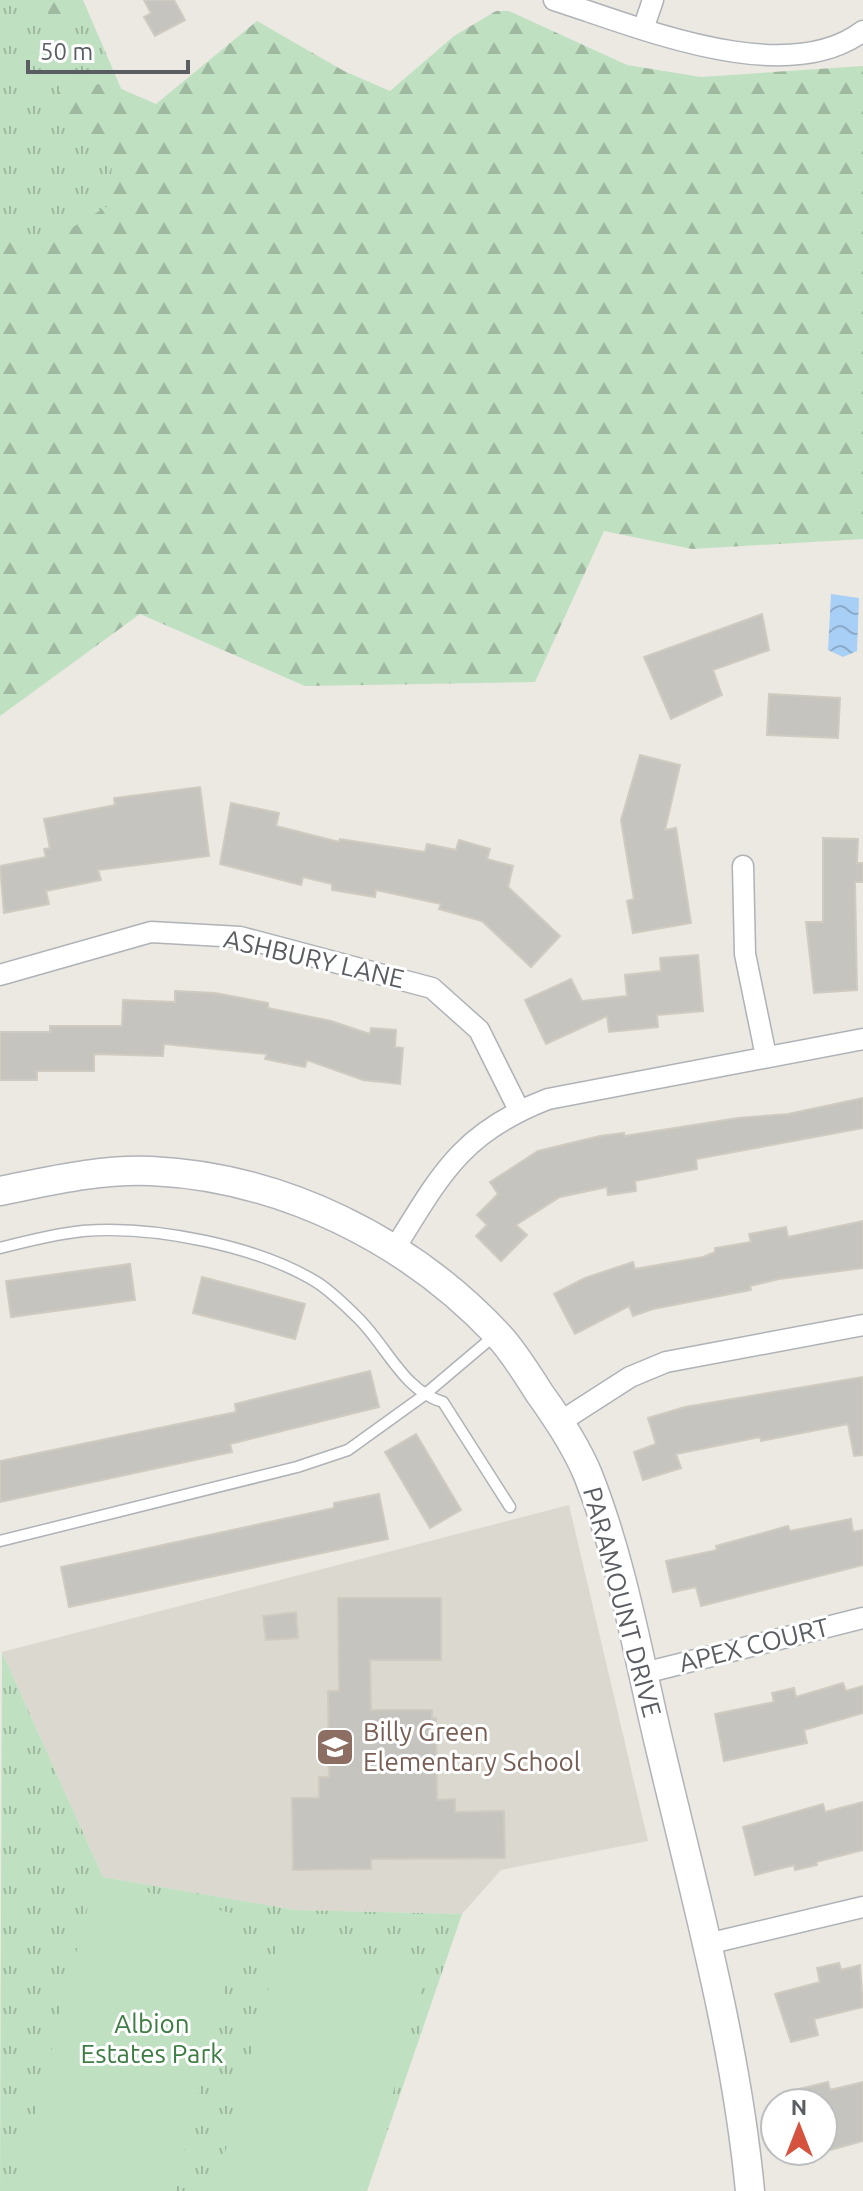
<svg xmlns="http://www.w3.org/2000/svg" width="863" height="2191" font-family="Ubuntu,sans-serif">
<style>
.education{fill:#dbd8d0}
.grass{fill:url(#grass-tufts)}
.forest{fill:url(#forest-firs)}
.pitch{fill:#c0e0c2}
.water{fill:url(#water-waves)}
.building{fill:#c6c4be;stroke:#cfcbc1;stroke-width:2}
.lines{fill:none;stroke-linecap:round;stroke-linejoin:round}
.lane-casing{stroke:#afb2b6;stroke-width:13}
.street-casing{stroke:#afb2b6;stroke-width:23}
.secondary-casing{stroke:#b1b3b8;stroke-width:31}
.lane{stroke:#fff;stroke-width:10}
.street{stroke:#fff;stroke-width:20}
.secondary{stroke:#fff;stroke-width:28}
.labels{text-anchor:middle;stroke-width:6;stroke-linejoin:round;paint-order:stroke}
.street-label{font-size:26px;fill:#5a5d61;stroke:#fff}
.education-label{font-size:26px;fill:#785e54;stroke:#fff;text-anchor:start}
.park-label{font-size:26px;fill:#3d7c43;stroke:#fff}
</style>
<defs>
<pattern id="grass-tufts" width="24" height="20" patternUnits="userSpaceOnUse" patternTransform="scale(2)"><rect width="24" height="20" fill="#c0e0c2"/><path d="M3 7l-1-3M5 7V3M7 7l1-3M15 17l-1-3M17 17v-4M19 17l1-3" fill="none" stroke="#9fb9a1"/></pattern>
<pattern id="forest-firs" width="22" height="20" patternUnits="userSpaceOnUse" patternTransform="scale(2)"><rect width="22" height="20" fill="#c0e0c2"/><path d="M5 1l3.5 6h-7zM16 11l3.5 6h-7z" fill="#9fb9a1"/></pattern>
<pattern id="water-waves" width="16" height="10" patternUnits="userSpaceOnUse" patternTransform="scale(2)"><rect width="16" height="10" fill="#a8cff5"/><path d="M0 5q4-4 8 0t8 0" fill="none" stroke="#8cabca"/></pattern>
</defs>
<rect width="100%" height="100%" fill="#ebe9e2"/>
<polygon class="education" points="569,1505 648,1841 501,1870 462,1914 296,1910 103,1877 2,1652"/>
<g class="grass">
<polygon points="0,0 83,0 166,193 0,268"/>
<polygon points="2,1652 103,1877 296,1910 462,1914 367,2191 0,2191"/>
</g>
<g class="forest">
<polygon points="42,0 71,0 60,40"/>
<polygon points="496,11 509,11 627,65 701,77 863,66 863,539 692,549 604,531 535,682 305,686 140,614 0,716 0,242 60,235 109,205 112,164 93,140 67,128 55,99 64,85 110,84 156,104 257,21 344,71 390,91 454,36"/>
</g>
<g class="pitch">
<polygon points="95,1879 243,1916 174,2191 16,2191"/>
<polygon points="282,1935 425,1973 367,2191 215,2191"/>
</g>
<polygon class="water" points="831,594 859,598 857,651 843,657 828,650"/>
<g class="building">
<polygon points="144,0 174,0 185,20 155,36 144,17 151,13"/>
<polygon points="762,614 769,650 713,670 722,695 671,719 644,657"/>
<polygon points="769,694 840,698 838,738 767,735"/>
<polygon points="640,755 680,765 665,830 676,828 691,923 633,933 627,901 634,899 621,820"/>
<polygon points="200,787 209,856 98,870 101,880 46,891 49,904 4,913 0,866 46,857 44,849 50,848 44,819 115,805 114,798"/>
<polygon points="231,803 279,813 276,826 339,842 340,839 425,852 427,844 456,850 459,840 490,849 487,859 513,866 508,887 560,936 531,967 482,921 439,909 441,904 376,890 375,897 332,890 332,884 303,877 301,885 220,864"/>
<polygon points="823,838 858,839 857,863 863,863 863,882 855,882 857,990 814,993 806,922 823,922"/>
<polygon points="698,955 703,1011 657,1015 658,1027 609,1032 607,1016 546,1044 525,1000 571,979 582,1001 627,996 625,975 661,971 660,958"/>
<polygon points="175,991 215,993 268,1003 268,1008 331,1021 370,1034 371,1028 396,1030 395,1047 403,1048 400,1084 363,1080 307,1060 305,1067 265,1059 267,1054 164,1044 163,1056 94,1054 94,1071 37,1071 37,1080 0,1080 0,1032 50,1032 50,1026 122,1026 123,1000 175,1002"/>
<polygon points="863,1098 863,1128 696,1159 697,1169 635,1181 636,1191 608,1195 607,1187 560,1197 516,1225 527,1235 501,1261 476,1236 487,1225 477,1215 498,1194 490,1182 538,1151 600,1136 624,1133 624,1136 738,1118 788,1114"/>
<polygon points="863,1221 863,1268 779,1279 750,1286 751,1290 653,1309 633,1316 629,1306 575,1334 554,1294 585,1278 633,1262 635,1269 703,1257 715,1252 715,1248 751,1242 749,1234 786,1227 788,1237"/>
<polygon points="130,1264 135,1300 11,1317 6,1281"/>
<polygon points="202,1277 305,1304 295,1339 193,1313"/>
<polygon points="370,1371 379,1407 230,1444 232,1452 0,1502 0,1461 236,1412 235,1404"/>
<polygon points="863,1377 863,1455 854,1456 848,1424 761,1441 760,1437 676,1454 681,1468 643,1480 634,1452 656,1444 648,1418 685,1407"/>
<polygon points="416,1434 461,1510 430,1528 385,1452"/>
<polygon points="379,1494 388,1539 69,1607 61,1567 334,1508 334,1503"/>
<polygon points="851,1519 853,1532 863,1530 863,1565 701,1606 696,1587 673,1592 666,1561 717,1550 716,1546 788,1526 790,1531"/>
<polygon points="338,1598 441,1598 441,1660 370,1660 371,1710 432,1710 432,1718 436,1718 437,1800 455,1799 455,1812 504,1811 505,1858 371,1859 371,1869 293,1870 292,1798 319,1798 319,1777 329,1777 328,1691 339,1691"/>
<polygon points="296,1612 298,1638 266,1640 263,1616"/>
<polygon points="843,1683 846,1691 863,1686 863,1713 804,1730 807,1743 724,1761 715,1714 774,1702 772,1693 794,1688 796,1697"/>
<polygon points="863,1802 863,1850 816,1862 817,1865 795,1870 794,1865 755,1875 743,1827 823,1804 825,1812"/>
<polygon points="839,1963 841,1970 860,1965 863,2007 814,2019 818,2035 791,2042 775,1994 820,1982 817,1968"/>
<polygon points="828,2082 830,2090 863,2082 863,2141 823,2152 823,2103 803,2103 799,2089"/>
</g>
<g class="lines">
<g class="lane-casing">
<g id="lane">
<path d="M0,1248C27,1241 55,1234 83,1231C153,1225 259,1246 318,1283C333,1293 346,1306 359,1319C387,1347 404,1391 443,1402L510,1507"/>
<polyline points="0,1541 297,1467 348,1450 423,1396 494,1336"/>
</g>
</g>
<g class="street-casing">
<g id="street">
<path d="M554,0C636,26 785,90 863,31"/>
<polyline points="643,29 653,0"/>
<polyline points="743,866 745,954 766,1056"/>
<polyline points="0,975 151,932 240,937 432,988 479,1030 519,1110"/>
<path d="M395,1248C441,1174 462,1132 548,1099L863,1039"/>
<polyline points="560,1422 630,1377 666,1362 863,1325"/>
<polyline points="644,1673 863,1618"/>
<polyline points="707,1944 863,1907"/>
</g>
</g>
<g class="secondary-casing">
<path id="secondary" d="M0,1191C50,1181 99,1169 151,1171C282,1177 409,1240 498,1335C514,1352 527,1374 540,1394C558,1419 576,1446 588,1475C624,1566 639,1662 662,1756C696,1899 736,2044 750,2191"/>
</g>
<use href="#lane" class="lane"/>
<use href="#street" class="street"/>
<use href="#secondary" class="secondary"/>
</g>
<defs>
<g id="school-square" transform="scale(2)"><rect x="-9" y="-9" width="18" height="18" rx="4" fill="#8d6e63" stroke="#fff"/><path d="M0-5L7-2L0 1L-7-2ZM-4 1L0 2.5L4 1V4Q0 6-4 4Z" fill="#fff"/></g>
</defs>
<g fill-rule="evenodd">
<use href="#school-square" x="335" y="1747"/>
</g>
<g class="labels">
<g class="street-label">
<text transform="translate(314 959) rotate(13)" y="9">ASHBURY LANE</text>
<text transform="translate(622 1602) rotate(75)" y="9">PARAMOUNT DRIVE</text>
<text transform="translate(754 1645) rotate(-14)" y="9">APEX COURT</text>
</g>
<g class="education-label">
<text x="363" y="1741">Billy Green<tspan x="363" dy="30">Elementary School</tspan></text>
</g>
<g class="park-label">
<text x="152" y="2033">Albion<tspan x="152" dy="30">Estates Park</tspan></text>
</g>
</g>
<g transform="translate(799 2127)"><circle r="38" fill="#ffffff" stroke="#bdbec0" stroke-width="2"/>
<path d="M0-6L14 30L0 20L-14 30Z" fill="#d4523e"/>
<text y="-12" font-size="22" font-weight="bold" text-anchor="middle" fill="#5a5d61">N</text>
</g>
<path d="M28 60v12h160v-12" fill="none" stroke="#5a5d61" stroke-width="4"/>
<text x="40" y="60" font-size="24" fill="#5a5d61" stroke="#ffffff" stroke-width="6" paint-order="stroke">50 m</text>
</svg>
